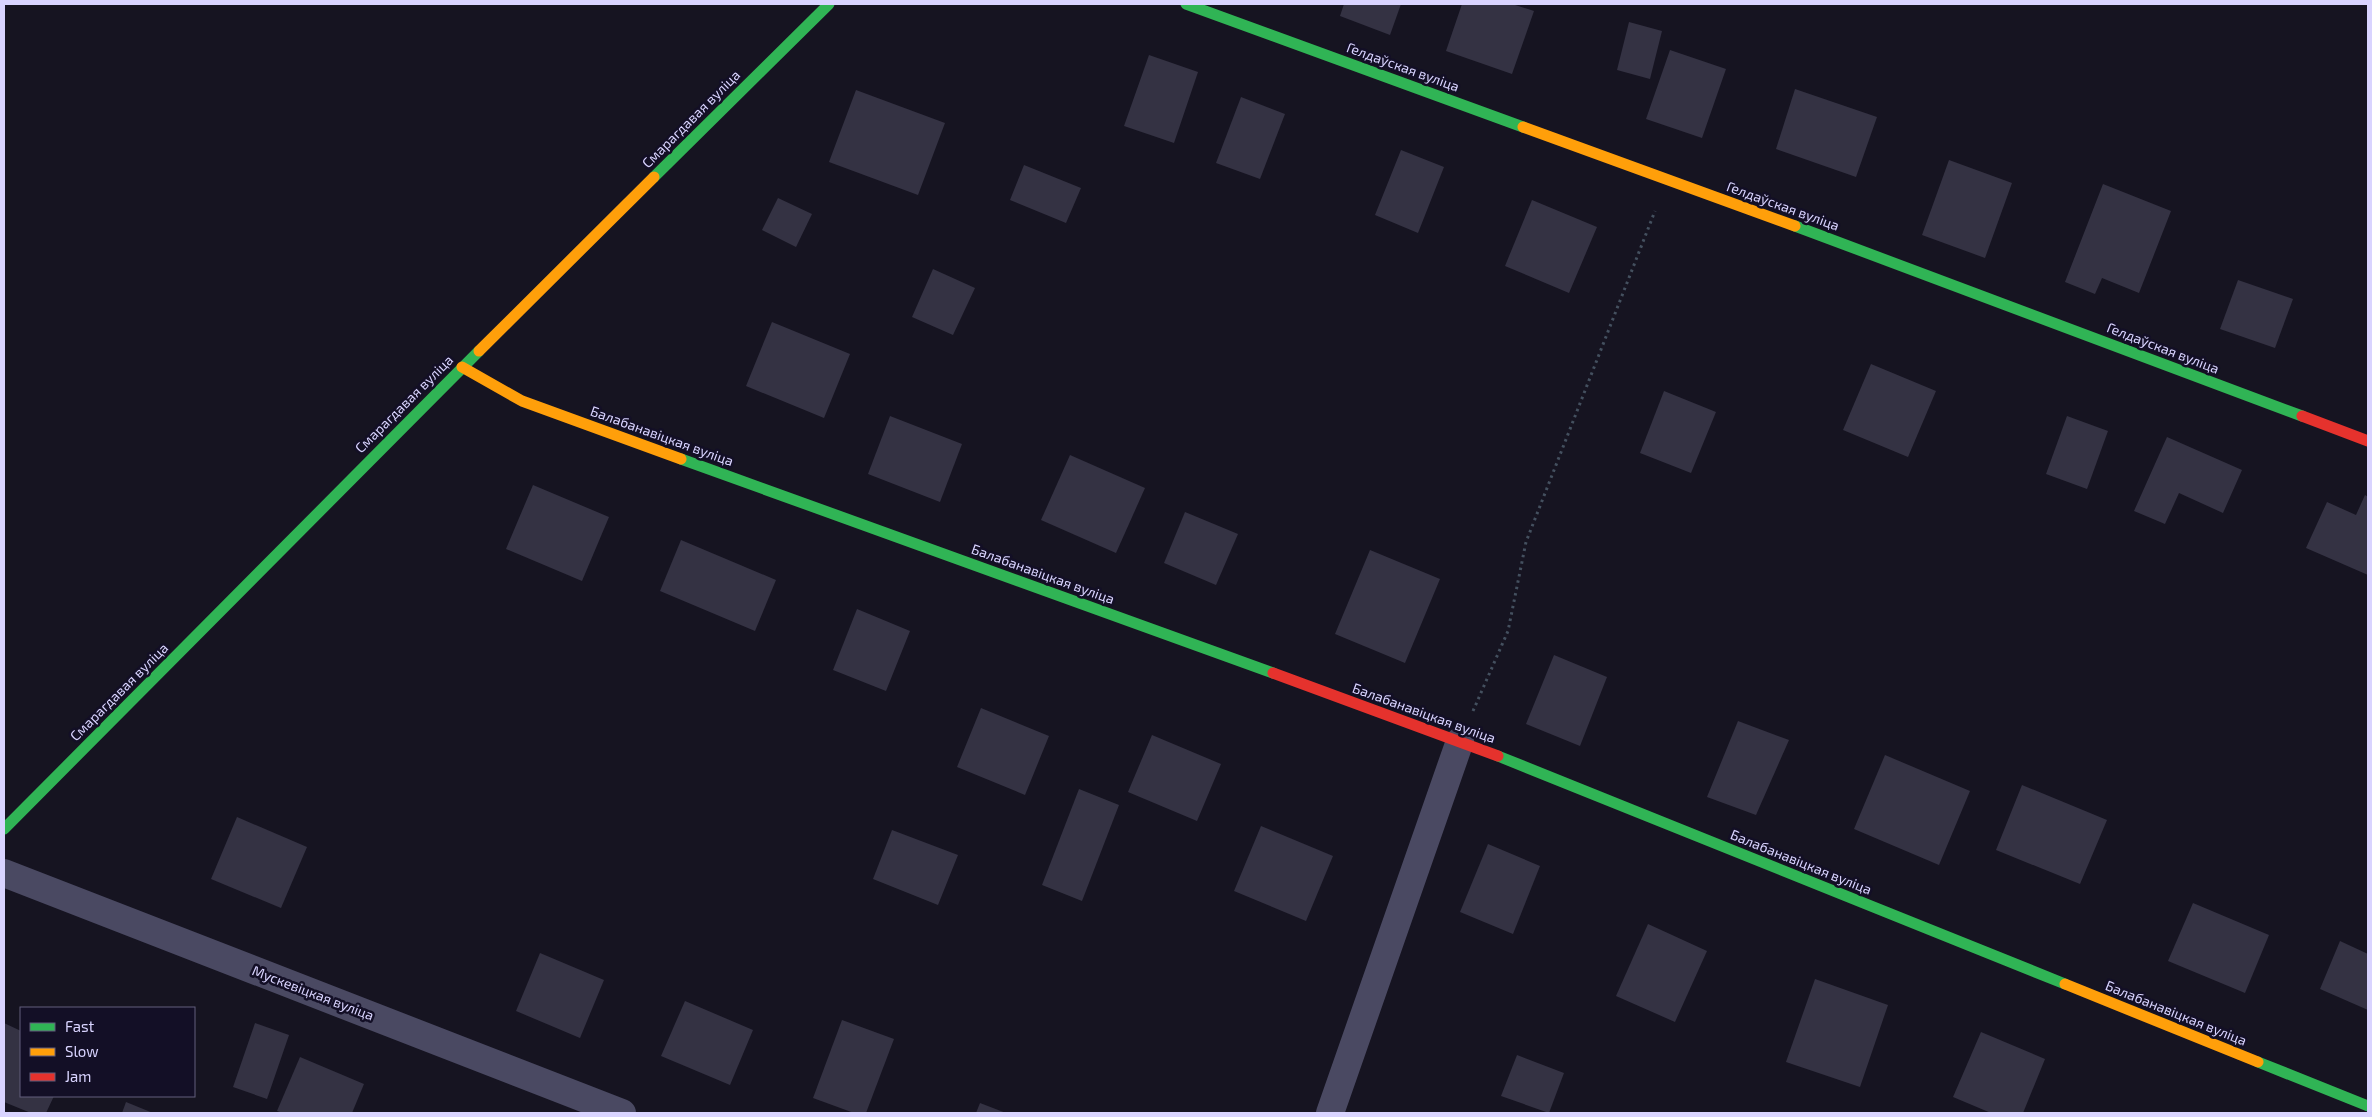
<svg xmlns="http://www.w3.org/2000/svg" width="2372" height="1117" font-family="'Exo 2',sans-serif">
<style>
.building{fill:#343243}
.lines{fill:none;stroke-linecap:round;stroke-linejoin:round}
.path{stroke:#44505f;stroke-width:3;stroke-dasharray:2.5 4;stroke-linecap:butt}
.street{stroke:#4a4962;stroke-width:28}
.fast{stroke:#30b455;stroke-width:11}
.slow{stroke:#ff9f0a;stroke-width:11}
.jam{stroke:#e5322d;stroke-width:11}
.labels{text-anchor:middle;stroke-width:5;stroke-linejoin:round;paint-order:stroke}
.street-label{font-size:14px;fill:#d9d4ff;stroke:#130f26}
</style>
<rect width="100%" height="100%" fill="#161421"/>
<g class="building">
<polygon points="1344,4 1401,4 1390,35 1340,16"/>
<polygon points="1462,4 1512,4 1534,11 1512,74 1446,51"/>
<polygon points="1629,22 1662,31 1650,79 1617,70"/>
<polygon points="1670,50 1726,69 1702,138 1646,119"/>
<polygon points="1149,55 1198,72 1174,143 1124,126"/>
<polygon points="1795,89 1877,117 1856,177 1776,149"/>
<polygon points="856,90 945,123 918,195 829,162"/>
<polygon points="1241,97 1285,114 1260,179 1216,163"/>
<polygon points="1401,150 1444,167 1418,233 1375,215"/>
<polygon points="1949,160 2012,183 1985,258 1922,235"/>
<polygon points="1024,165 1081,188 1066,223 1010,200"/>
<polygon points="2103,184 2171,211 2139,293 2102,278 2095,294 2065,282"/>
<polygon points="778,198 812,214 796,247 762,230"/>
<polygon points="1532,200 1597,227 1569,293 1505,266"/>
<polygon points="933,269 975,288 953,335 912,317"/>
<polygon points="2238,280 2293,299 2275,348 2220,329"/>
<polygon points="772,322 850,354 824,418 746,386"/>
<polygon points="1871,364 1936,391 1908,457 1843,430"/>
<polygon points="1664,391 1716,412 1691,473 1640,453"/>
<polygon points="890,416 962,444 940,502 868,474"/>
<polygon points="2067,416 2108,431 2087,489 2046,474"/>
<polygon points="2167,437 2242,470 2223,513 2179,493 2165,524 2134,511"/>
<polygon points="1070,455 1145,488 1116,553 1041,520"/>
<polygon points="533,485 609,517 582,581 506,549"/>
<polygon points="2365,495 2368,497 2368,575 2306,548 2327,502 2356,515"/>
<polygon points="1185,512 1238,534 1216,585 1164,563"/>
<polygon points="681,540 776,580 755,631 660,591"/>
<polygon points="1370,550 1440,579 1405,663 1335,634"/>
<polygon points="857,609 910,631 886,691 833,670"/>
<polygon points="1554,655 1607,677 1580,746 1526,724"/>
<polygon points="981,708 1049,736 1025,795 957,767"/>
<polygon points="1738,721 1789,740 1756,815 1707,797"/>
<polygon points="1152,735 1221,764 1197,821 1128,792"/>
<polygon points="1885,755 1970,791 1939,865 1854,829"/>
<polygon points="2022,785 2107,820 2080,884 1996,850"/>
<polygon points="1079,789 1119,805 1082,901 1042,885"/>
<polygon points="237,817 307,847 281,908 211,879"/>
<polygon points="1261,826 1333,856 1306,921 1234,891"/>
<polygon points="892,830 958,855 938,905 873,879"/>
<polygon points="1488,844 1540,866 1513,934 1460,912"/>
<polygon points="2193,903 2269,935 2245,993 2168,961"/>
<polygon points="1648,924 1707,951 1675,1022 1616,996"/>
<polygon points="2340,941 2368,954 2368,1010 2320,989"/>
<polygon points="540,953 604,980 580,1038 516,1011"/>
<polygon points="1815,979 1888,1005 1860,1087 1786,1062"/>
<polygon points="685,1001 753,1030 730,1085 661,1056"/>
<polygon points="842,1020 894,1039 866,1113 854,1113 813,1098"/>
<polygon points="4,1023 21,1031 21,1096 54,1096 46,1113 31,1113 4,1102"/>
<polygon points="255,1023 289,1035 267,1099 233,1087"/>
<polygon points="1981,1032 2045,1059 2023,1113 1991,1113 1953,1097"/>
<polygon points="1517,1055 1564,1073 1549,1113 1501,1096"/>
<polygon points="300,1057 364,1084 352,1113 283,1113 277,1111"/>
<polygon points="126,1102 153,1113 122,1113"/>
<polygon points="980,1103 1006,1113 976,1113"/>
</g>
<g class="lines">
<polyline class="path" points="1473,711 1508,631 1526,542 1655,211"/>
<g class="street">
<polyline points="4,873 622,1113"/>
<polyline points="1330,1113 1460,741"/>
</g>
<g class="fast">
<polyline points="1186,4 1523,127"/>
<polyline points="654,177 829,4"/>
<polyline points="1795,226 2302,416"/>
<polyline points="681,459 1273,673"/>
<polyline points="1498,756 2065,984"/>
<polyline points="4,829 479,351"/>
<polyline points="2258,1062 2368,1106"/>
</g>
<g class="slow">
<polyline points="1523,127 1795,226"/>
<polyline points="479,351 654,177"/>
<polyline points="462,367 522,401 681,459"/>
<polyline points="2065,984 2258,1062"/>
</g>
<g class="jam">
<polyline points="2302,416 2368,441"/>
<polyline points="1273,673 1498,756"/>
</g>
</g>
<g class="labels">
<g class="street-label">
<text transform="translate(1403 67) rotate(20)" y="5">Гелдаўская вуліца</text>
<text transform="translate(691 119) rotate(-45)" y="5">Смарагдавая вуліца</text>
<text transform="translate(1783 206) rotate(20)" y="5">Гелдаўская вуліца</text>
<text transform="translate(2163 348) rotate(21)" y="5">Гелдаўская вуліца</text>
<text transform="translate(404 404) rotate(-45)" y="5">Смарагдавая вуліца</text>
<text transform="translate(662 436) rotate(20)" y="5">Балабанавіцкая вуліца</text>
<text transform="translate(1043 574) rotate(20)" y="5">Балабанавіцкая вуліца</text>
<text transform="translate(119 692) rotate(-45)" y="5">Смарагдавая вуліца</text>
<text transform="translate(1424 713) rotate(20)" y="5">Балабанавіцкая вуліца</text>
<text transform="translate(1801 862) rotate(22)" y="5">Балабанавіцкая вуліца</text>
<text transform="translate(313 993) rotate(21)" y="5">Мускевіцкая вуліца</text>
<text transform="translate(2176 1013) rotate(22)" y="5">Балабанавіцкая вуліца</text>
</g>
</g>
<rect width="2372" height="1117" fill="none" stroke="#d9d4ff" stroke-width="10"/>
<rect x="20" y="1007" width="175" height="90" fill="#130f26" stroke="#625e7d"/>
<rect x="30" y="1023" width="25" height="8" fill="#30b455" stroke="#625e7d"/>
<text x="65" y="1032" font-size="15" fill="#d9d4ff">Fast</text>
<rect x="30" y="1048" width="25" height="8" fill="#ff9f0a" stroke="#625e7d"/>
<text x="65" y="1057" font-size="15" fill="#d9d4ff">Slow</text>
<rect x="30" y="1073" width="25" height="8" fill="#e5322d" stroke="#625e7d"/>
<text x="65" y="1082" font-size="15" fill="#d9d4ff">Jam</text>
</svg>
